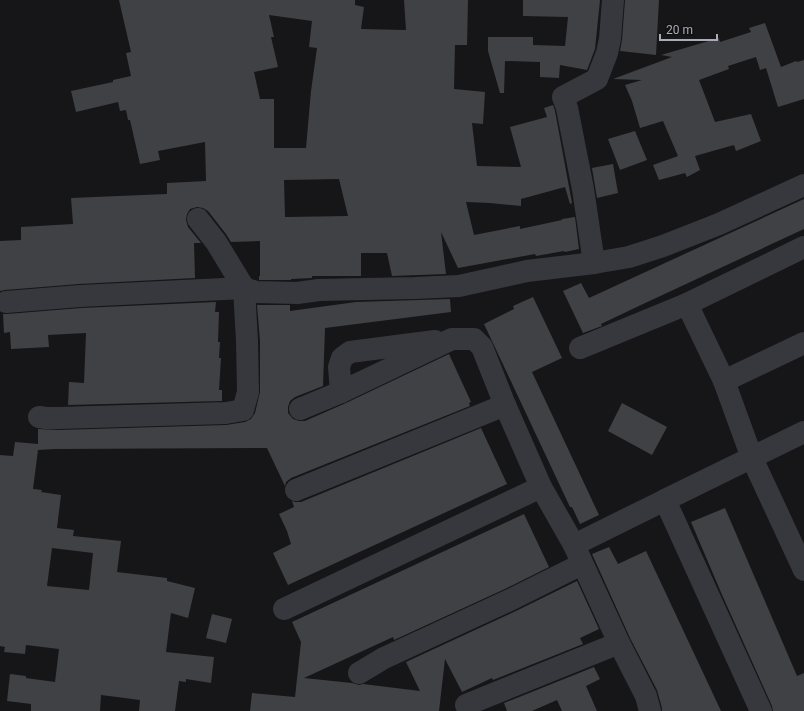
<svg xmlns="http://www.w3.org/2000/svg" width="804" height="711" font-family="Roboto,sans-serif">
<style>
.building{fill:#404145;fill-rule:evenodd}
.lines{fill:none;stroke-linecap:round;stroke-linejoin:round}
.minor{stroke:#37383d;stroke-width:22}
</style>
<rect width="100%" height="100%" fill="#161618"/>
<g class="building">
<path d="M119,0H355V5L364,7L361,29L406,30L404,0H468L467,45H455L454,89L485,92L483,124L472,123L477,166L521,167L510,127L547,117L544,108L553,105L555,111L572,203L570,204L565,187L521,199V206L490,203L466,202L474,235L520,226V229L562,220V219L575,217L579,249L565,252L564,251L536,256L535,254L458,268L441,232L446,274L392,276L387,253H361V276H312V278L291,279V280H259V276H260V241L231,242L226,234L208,211L203,208L197,207L190,209L187,214L186,220L188,227L201,243H194L195,278L79,284L5,290L0,291V241L21,240V227L73,224L71,198L167,194V183L206,181L205,142L158,151L160,160L140,164L130,120H128L126,110L120,111L118,102L76,112L71,91L113,82V80L131,76L126,53L131,52ZM269,15L312,21L309,47L317,48L311,91L306,148H274V99H260L254,72L278,67L271,37H274ZM339,179L348,216L285,217L284,180Z"/>
<polygon points="523,0 600,0 595,49 587,70 560,65 559,78 540,77 540,62 505,61 504,93 500,93 488,51 488,37 533,37 533,45 565,46 568,17 523,16"/>
<polygon points="625,0 659,0 656,55 620,51 622,40"/>
<polygon points="765,23 781,67 796,61 797,62 804,60 804,99 778,107 766,68 760,70 756,57 728,66 729,69 699,80 715,122 751,114 761,141 736,151 734,145 695,156 700,170 687,177 685,173 659,180 653,165 678,156 663,121 640,128 632,101 625,85 642,80 613,79 672,57 661,55 719,38 720,42 751,32 749,28"/>
<polygon points="635,131 647,160 620,170 608,139"/>
<polygon points="613,164 618,193 597,198 592,168"/>
<polygon points="804,199 804,229 641,305 601,324 602,326 583,333 563,291 581,283 589,298"/>
<polygon points="533,297 562,358 532,372 599,515 580,524 572,507 570,507 484,324 514,309 513,306"/>
<path d="M450,299L451,312L325,328L323,386L295,397L290,401L288,407V413L293,419L299,421H305L346,403L449,354L471,402L469,403L470,406L291,478L286,482L285,486L267,448L54,449L38,450L33,489L42,490L41,492L61,495L57,528L74,530L73,536L121,541L117,572L167,578V581L195,588L188,618L171,613L166,652L214,657L211,683L186,679V682L179,681L175,711H139L140,700L101,695L100,711H31V704L7,701L10,674L26,676V678L55,682L59,649L26,645L25,654L4,652L5,647L0,646V455L13,456L15,442L38,444V429L59,430L226,425L245,422L251,419L255,413L260,392V341L257,305H290V311L356,302ZM52,548L93,553L89,590L47,586Z"/>
<polygon points="216,302 215,312 219,312 218,342 220,342 219,358 221,358 219,390 222,390 222,401 68,405 69,382 84,383 86,333 48,335 49,347 11,349 10,332 4,333 3,314 7,314 81,308"/>
<polygon points="622,403 667,427 652,455 608,431"/>
<polygon points="481,428 507,484 288,585 273,553 291,544 287,531 279,514 294,507 292,501 295,502 301,502"/>
<polygon points="725,508 797,676 804,673 804,711 773,711 772,706 723,597 691,522"/>
<polygon points="524,514 549,567 507,588 394,640 393,637 304,678 352,683 359,685 363,684 420,691 406,662 518,610 577,581 599,629 580,638 583,644 493,680 492,678 462,692 445,659 439,711 250,711 252,693 295,697 301,642 292,622"/>
<polygon points="609,547 618,564 646,551 721,711 662,711 662,708 657,690 630,638 592,554"/>
<polygon points="212,614 232,619 226,643 206,638"/>
<polygon points="594,667 600,679 586,686 597,711 562,711 557,700 532,711 507,711 504,703"/>
</g>
<g class="lines">
<g class="minor">
<polyline points="594,263 583,189 567,108 563,97 597,79 607,53 610,39 613,0"/>
<polyline points="6,302 80,296 244,288 256,292 297,293 319,290 415,288 459,286 527,271 594,263 629,257 663,246 719,224 804,185"/>
<polyline points="687,304 724,381 752,458 804,570"/>
<polyline points="580,348 687,304 804,247"/>
<polyline points="724,381 804,343"/>
<polyline points="341,392 339,367 342,358 350,352 435,341"/>
<polyline points="300,409 341,392 452,339 474,339 482,347 505,405 541,487 574,545 619,643 646,696 650,711"/>
<polyline points="39,417 46,418 59,418 226,413 243,410 248,392 247,341 244,288 216,242 198,219"/>
<polyline points="296,490 505,405"/>
<polyline points="574,545 665,500"/>
<polyline points="284,609 541,487"/>
<polyline points="359,673 384,658 512,599 582,564"/>
<polyline points="466,705 619,643"/>
<polyline points="761,711 665,500 804,432"/>
</g>
</g>
<path d="M660 34v6h57v-6" fill="none" stroke="#a8adb8" stroke-width="2"/>
<text x="666" y="34" font-size="12" fill="#a8adb8" stroke="#111113" stroke-width="3" paint-order="stroke">20 m</text>
</svg>
